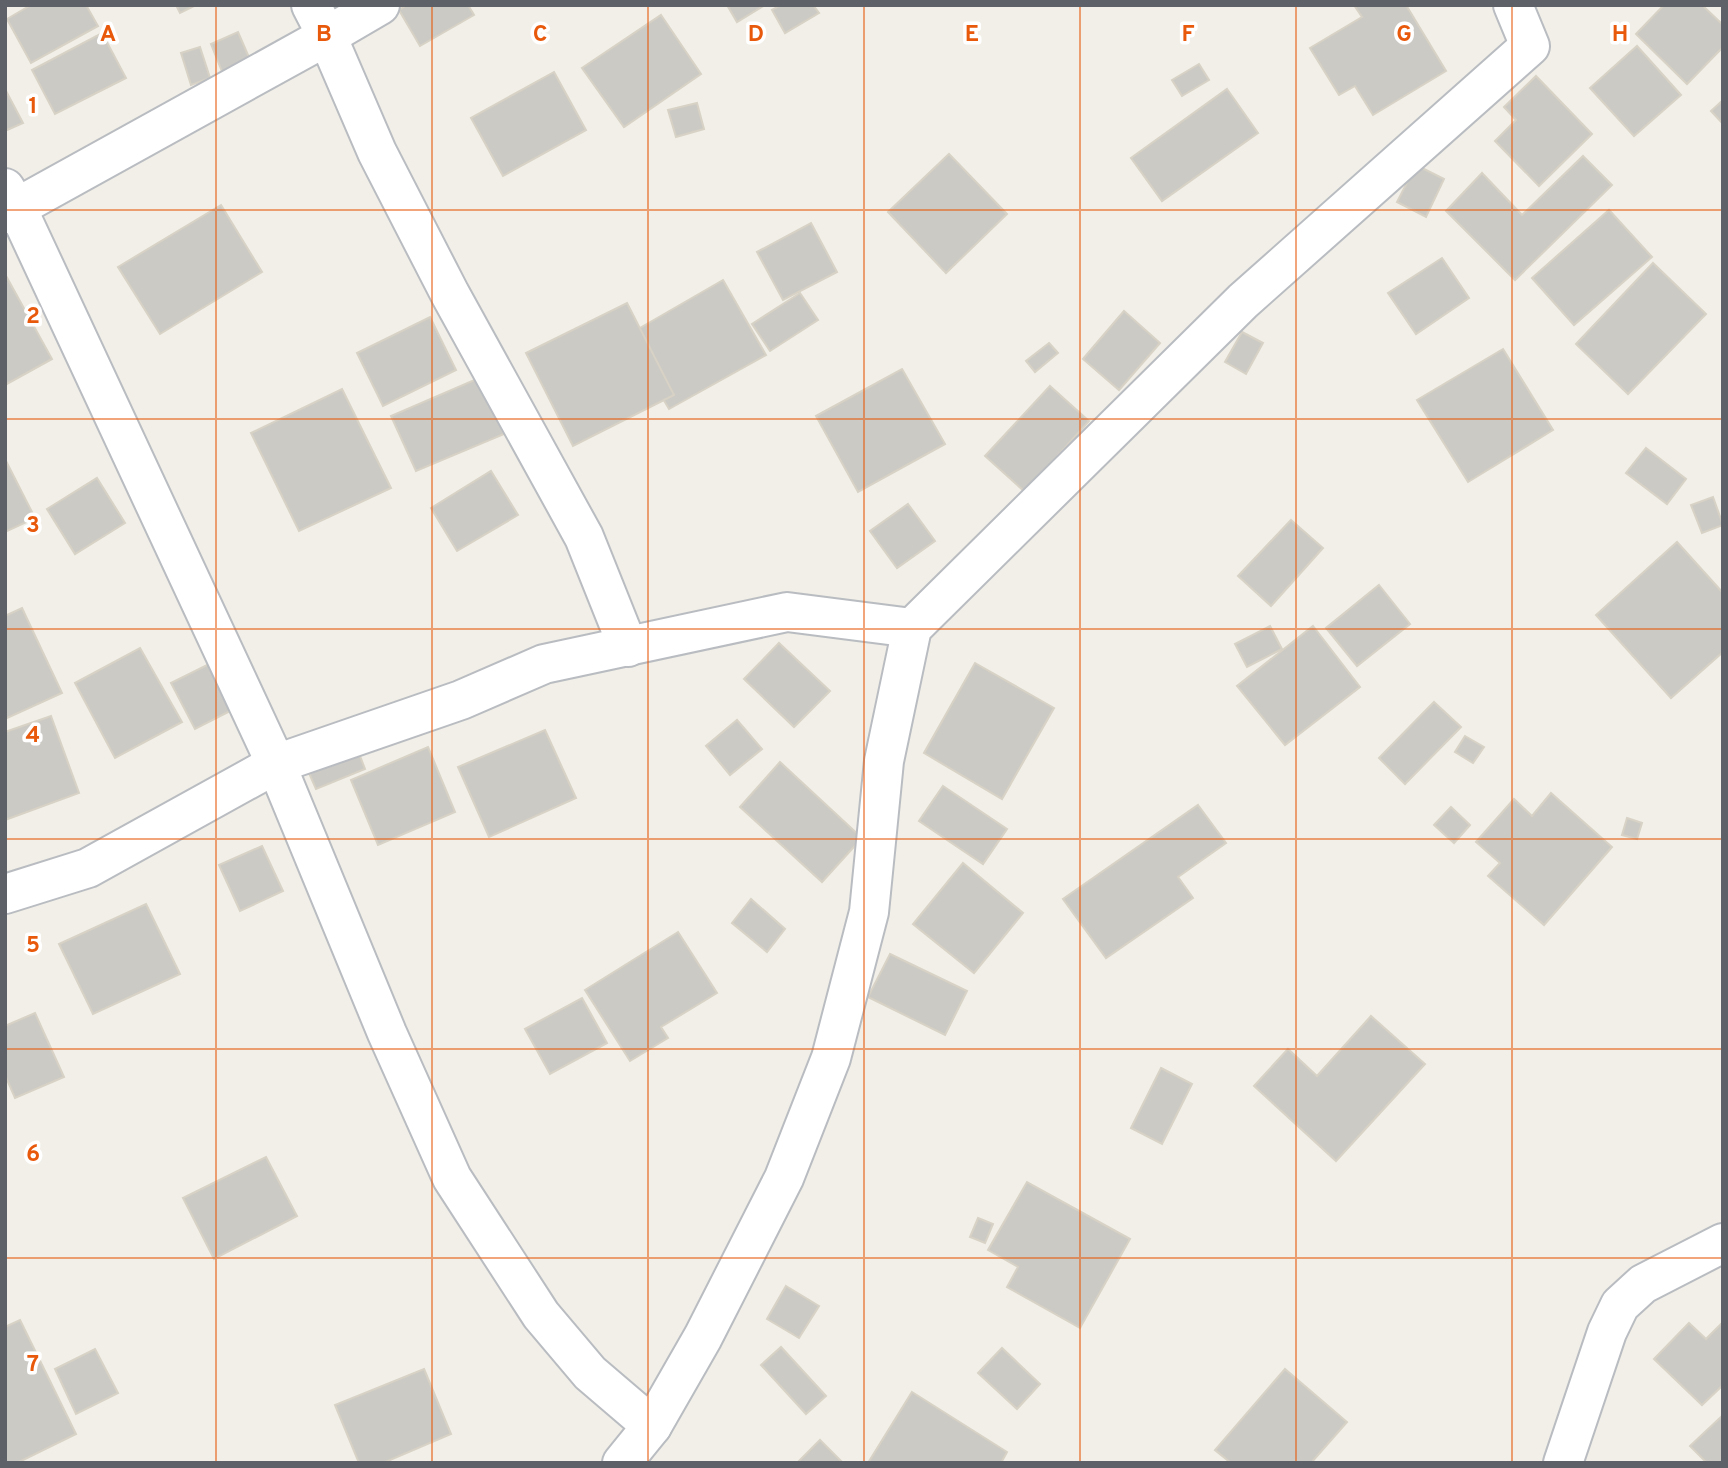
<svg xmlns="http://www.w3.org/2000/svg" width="1728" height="1468" font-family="Overpass,sans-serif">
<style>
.building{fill:#cccac4;stroke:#d7d2c5;stroke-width:2}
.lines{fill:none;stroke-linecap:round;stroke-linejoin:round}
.minor-casing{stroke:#b9bcc1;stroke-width:42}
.minor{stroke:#fff;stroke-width:38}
.grid{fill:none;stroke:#e8590c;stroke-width:2;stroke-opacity:0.55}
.grid-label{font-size:23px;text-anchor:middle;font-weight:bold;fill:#e8590c;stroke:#fff;stroke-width:7;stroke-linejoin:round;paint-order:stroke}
</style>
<rect width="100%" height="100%" fill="#f1efe7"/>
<g class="building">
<polygon points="31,5 86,5 98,26 31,63 7,19"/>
<polygon points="176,5 196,5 180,13"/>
<polygon points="407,5 468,5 474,15 420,46 399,10"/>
<polygon points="727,5 765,5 737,22"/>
<polygon points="781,5 813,5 819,13 785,33 772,10"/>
<polygon points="1354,5 1406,5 1446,71 1373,115 1355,86 1339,95 1310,48 1362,17"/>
<polygon points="1664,5 1702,5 1723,25 1723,47 1687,84 1636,34"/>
<polygon points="661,15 701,74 624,127 582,68"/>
<polygon points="238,32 251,62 223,74 211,44"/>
<polygon points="102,33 126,78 55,114 32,70"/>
<polygon points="1637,46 1681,95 1634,136 1590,88"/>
<polygon points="200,47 210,78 191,85 181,53"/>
<polygon points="1199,64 1209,80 1182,96 1172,80"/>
<polygon points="554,72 586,130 503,176 471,118"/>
<polygon points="1536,76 1592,134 1539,186 1495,141 1516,120 1504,107"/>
<polygon points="5,89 23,123 5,131"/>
<polygon points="1227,89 1258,133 1162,201 1131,158"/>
<polygon points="1723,100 1723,124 1711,111"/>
<polygon points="697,103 704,129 676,137 668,110"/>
<polygon points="949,154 1007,214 946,273 888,212"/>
<polygon points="1583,156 1612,185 1515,280 1446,211 1482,173 1522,215"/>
<polygon points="1416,165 1444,179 1426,217 1397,202"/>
<polygon points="221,205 262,272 160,334 118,267"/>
<polygon points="1609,210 1652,257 1574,325 1532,278"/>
<polygon points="811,223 837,272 783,300 757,252"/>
<polygon points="1442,258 1469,298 1416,334 1388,293"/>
<polygon points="1653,263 1706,314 1628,394 1576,344"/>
<polygon points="5,274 52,359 5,385"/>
<polygon points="723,280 766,355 669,409 626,336"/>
<polygon points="800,293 818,320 770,351 752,324"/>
<polygon points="627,303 674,395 573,446 526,353"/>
<polygon points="1124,311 1160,343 1119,390 1083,359"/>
<polygon points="430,317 456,370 383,406 357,353"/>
<polygon points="1242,332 1263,343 1246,374 1225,362"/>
<polygon points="1049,343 1058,353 1035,372 1026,361"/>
<polygon points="1503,349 1553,430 1468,482 1417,400"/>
<polygon points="902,369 945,444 858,492 816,416"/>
<polygon points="479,378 504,434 416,471 391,416"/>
<polygon points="1050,386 1089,421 1025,492 985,456"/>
<polygon points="342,389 391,488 299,531 251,433"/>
<polygon points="1646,448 1686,479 1667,504 1626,473"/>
<polygon points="5,459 35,518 5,532"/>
<polygon points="491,471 518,515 457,551 431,508"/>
<polygon points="97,478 125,523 75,554 47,509"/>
<polygon points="1713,497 1723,525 1702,533 1691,505"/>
<polygon points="908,504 935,541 897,568 870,531"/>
<polygon points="1291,520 1323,548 1271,606 1238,576"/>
<polygon points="1677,542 1723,593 1723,652 1671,698 1596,615"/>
<polygon points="1379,585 1410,624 1357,666 1326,628"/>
<polygon points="22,608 62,693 5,719 5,616"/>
<polygon points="1270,626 1282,649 1247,667 1235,644"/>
<polygon points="1313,626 1360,687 1285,745 1237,686"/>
<polygon points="779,643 830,691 794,727 744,679"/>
<polygon points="140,648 182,722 115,758 75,683"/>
<polygon points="213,662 236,708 195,729 171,683"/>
<polygon points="975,663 1054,708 1002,799 924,753"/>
<polygon points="1434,702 1461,727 1405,784 1379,758"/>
<polygon points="51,716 79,793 5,820 5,732"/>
<polygon points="737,720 762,749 730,775 706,746"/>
<polygon points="545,730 576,798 489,837 458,767"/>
<polygon points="1465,736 1484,747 1473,763 1455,752"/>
<polygon points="355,743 365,769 316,789 305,764"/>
<polygon points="428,747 455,812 378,845 351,780"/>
<polygon points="780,762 862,838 822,882 740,807"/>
<polygon points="943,786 1007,829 983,864 919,821"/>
<polygon points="1551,793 1612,847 1544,925 1488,876 1500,863 1476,842 1514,799 1532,816"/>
<polygon points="1198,805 1226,843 1178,877 1193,898 1106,958 1063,899"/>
<polygon points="1451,807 1470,825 1454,843 1434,825"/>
<polygon points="1627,818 1642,823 1637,839 1622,835"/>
<polygon points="262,846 283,891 240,911 219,865"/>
<polygon points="963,863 1023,913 974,973 913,924"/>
<polygon points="751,899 785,929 767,952 732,923"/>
<polygon points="146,904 180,974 93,1014 59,944"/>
<polygon points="678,932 717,993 661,1027 668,1038 630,1061 585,990"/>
<polygon points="890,954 967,991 945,1035 868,997"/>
<polygon points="582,998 607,1043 550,1074 525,1029"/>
<polygon points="35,1013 64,1077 15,1098 5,1075 5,1026"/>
<polygon points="1371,1016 1425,1064 1336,1161 1254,1086 1288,1049 1317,1076"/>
<polygon points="1161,1068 1192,1084 1162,1144 1131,1128"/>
<polygon points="266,1157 297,1216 214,1259 183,1198"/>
<polygon points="1027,1182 1130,1239 1080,1328 1007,1287 1018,1267 988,1250"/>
<polygon points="978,1218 993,1224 985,1243 970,1237"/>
<polygon points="786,1286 819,1306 799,1338 767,1319"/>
<polygon points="20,1320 76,1434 17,1463 5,1463 5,1327"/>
<polygon points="1689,1323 1706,1339 1721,1324 1723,1325 1723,1385 1702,1405 1654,1359"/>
<polygon points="781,1347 826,1396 806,1414 761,1365"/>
<polygon points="1002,1348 1040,1384 1017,1409 978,1373"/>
<polygon points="95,1349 118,1393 76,1414 55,1369"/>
<polygon points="424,1369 451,1434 383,1463 359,1463 335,1405"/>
<polygon points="1285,1369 1347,1422 1311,1463 1231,1463 1215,1450"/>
<polygon points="912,1392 1007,1452 1001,1463 868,1463"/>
<polygon points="1723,1415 1723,1463 1707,1463 1690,1446"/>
<polygon points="820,1440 843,1463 797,1463"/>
</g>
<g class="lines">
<g class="minor-casing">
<g id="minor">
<polyline points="311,5 327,36 377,152 450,294 584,537 628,647"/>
<polyline points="5,188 17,208 276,764 387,1033 452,1178 541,1315 590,1373 652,1426"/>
<polyline points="5,214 327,36 380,5"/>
<polyline points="5,894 88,868 276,764 461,700 544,664 787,612 912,628"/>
<polyline points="622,1463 652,1426 703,1337 784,1178 831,1058 869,912 884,761 912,628 1243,301 1530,46 1513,5"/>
<polyline points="1563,1463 1607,1332 1620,1305 1643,1284 1723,1243"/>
</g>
</g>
<use href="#minor" class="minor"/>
</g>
<path class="grid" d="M216,5V1463M432,5V1463M648,5V1463M864,5V1463M1080,5V1463M1296,5V1463M1512,5V1463M5,210H1723M5,419H1723M5,629H1723M5,839H1723M5,1049H1723M5,1258H1723"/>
<g class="grid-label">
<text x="108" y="41">A</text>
<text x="324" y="41">B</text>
<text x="540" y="41">C</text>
<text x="756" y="41">D</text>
<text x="972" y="41">E</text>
<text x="1188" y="41">F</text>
<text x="1404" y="41">G</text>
<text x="1620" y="41">H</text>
<text x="33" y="113">1</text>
<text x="33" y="323">2</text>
<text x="33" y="532">3</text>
<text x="33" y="742">4</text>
<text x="33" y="952">5</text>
<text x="33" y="1161">6</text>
<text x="33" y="1371">7</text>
</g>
<rect width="1728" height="1468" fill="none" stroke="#5e6268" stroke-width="14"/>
</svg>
